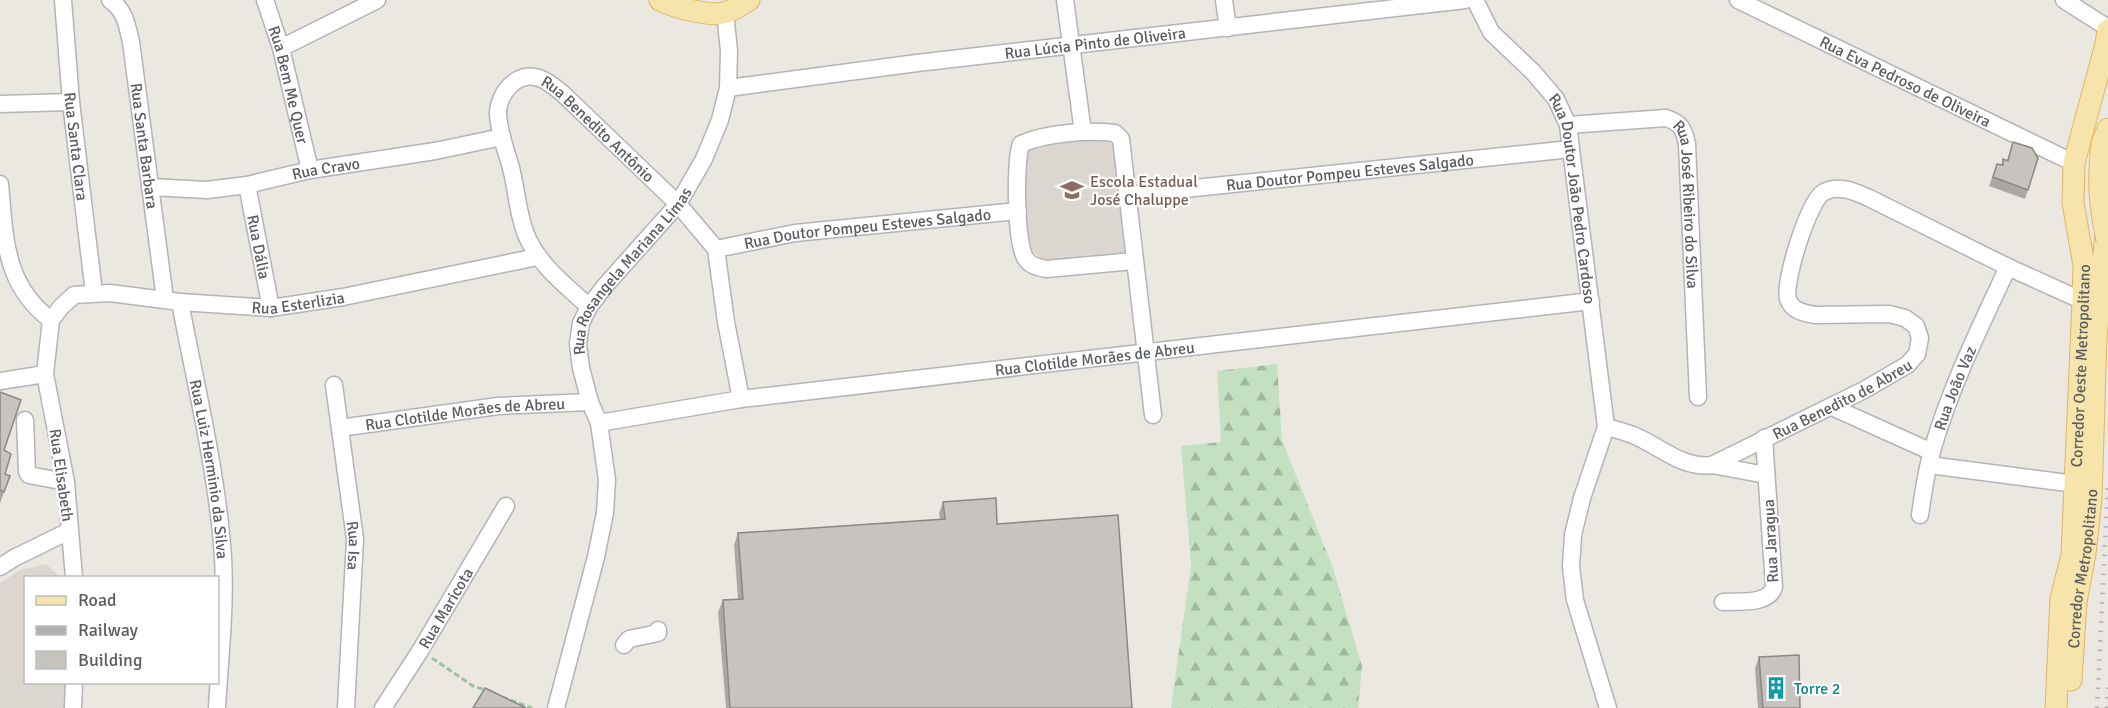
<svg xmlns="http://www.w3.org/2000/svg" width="2108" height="708" font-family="Signika,sans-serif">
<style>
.education{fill:#dbd7d0}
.forest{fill:url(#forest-firs)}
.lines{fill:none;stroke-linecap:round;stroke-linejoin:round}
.minor-casing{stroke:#b2b4b8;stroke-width:19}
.major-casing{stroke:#e2b463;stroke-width:23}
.path{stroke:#9bc3a3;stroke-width:3;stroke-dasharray:6 3;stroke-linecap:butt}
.minor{stroke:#fff;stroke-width:16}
.major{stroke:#f6e4ab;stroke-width:21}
.rail{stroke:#b0b1b1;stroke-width:4.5;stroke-dasharray:1.5 8;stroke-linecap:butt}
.major-bridge-casing{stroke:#e2b463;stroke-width:23;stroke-linecap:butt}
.major-bridge{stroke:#f6e4ab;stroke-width:21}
.wall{fill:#aba8a3}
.building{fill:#c7c3be;stroke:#8b8885;stroke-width:1.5}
.labels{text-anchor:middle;stroke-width:4.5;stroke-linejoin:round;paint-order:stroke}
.street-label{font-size:16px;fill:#5a5d61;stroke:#fff}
.education-label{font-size:16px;fill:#785e54;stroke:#fff;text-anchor:start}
.culture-label{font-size:16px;fill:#0d838f;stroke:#fff;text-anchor:start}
</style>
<defs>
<pattern id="forest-firs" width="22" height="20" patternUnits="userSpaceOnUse" patternTransform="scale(1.5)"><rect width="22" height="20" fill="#c3e1c0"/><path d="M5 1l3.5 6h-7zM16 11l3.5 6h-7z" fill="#a1ba9f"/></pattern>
</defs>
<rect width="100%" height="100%" fill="#ebe8e1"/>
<g class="education">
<polygon points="1115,140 1126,253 1044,262 1028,246 1022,168 1027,151 1057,142"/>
<polygon points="46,564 60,577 26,578 26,682 68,683 70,708 0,708 0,583 20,570"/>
</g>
<polygon class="forest" points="1277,364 1282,440 1333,568 1362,666 1358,708 1171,708 1191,565 1181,446 1221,442 1217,371"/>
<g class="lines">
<g class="minor-casing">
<g id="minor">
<path id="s1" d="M63,0L71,102L94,293"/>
<path id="s2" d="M110,0C125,10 127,25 131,42L165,299"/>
<path id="s3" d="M265,0L281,48L310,170"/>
<polyline points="1065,0 1083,132"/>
<polyline points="1224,0 1228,28"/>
<path id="s4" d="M1475,0L1491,32L1533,72L1556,99L1568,125L1606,427L1582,498L1573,535L1571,567L1575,600L1608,708"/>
<path id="s5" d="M1738,0L2074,163"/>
<polyline points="2064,0 2108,28"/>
<polyline points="281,48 377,0"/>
<path id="s6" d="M728,88L917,63L1465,0"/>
<polyline points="0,104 71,102"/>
<path id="s7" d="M1568,125L1666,118C1681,123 1684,129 1687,144L1698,397"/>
<path d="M0,184C5,238 4,285 51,320"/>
<path id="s8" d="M247,185L271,308"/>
<path id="s9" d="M150,187L207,190L247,185L310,170L435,151L502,137"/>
<path id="s10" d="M1127,195L1571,149"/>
<path id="s11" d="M716,249L795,233L1018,211"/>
<path d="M1134,261L1046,269C1037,267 1031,266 1026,259C1015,245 1015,161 1021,144C1046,133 1087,130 1115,133L1121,139L1153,415"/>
<path id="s12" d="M180,302C195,382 215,463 222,544C227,598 220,654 217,708"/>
<path id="s13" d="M589,307C567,286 541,267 528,239C518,218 517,191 511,168C506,150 499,133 498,114C498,94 517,70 539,78C548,81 555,87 562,93L678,204L716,249L726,322L741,399"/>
<polyline points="0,381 45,374"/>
<path id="s14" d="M334,385L355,539L346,708"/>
<polyline points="1832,407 1932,452"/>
<polyline points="25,420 27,472 29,475 66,482"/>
<path id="s15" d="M599,423L741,399L1591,301"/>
<path id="s16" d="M1606,427C1615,429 1625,432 1633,435C1660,446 1682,469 1712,465L1864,390L1907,365L1917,354L1920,338L1916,326L1905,318L1889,314L1815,315C1804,313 1792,311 1788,299C1783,283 1809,199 1824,192C1839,184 1855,192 1869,198L2008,267L2083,301"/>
<path id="s17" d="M340,428L498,406L590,402"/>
<polyline points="1712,465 1766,475"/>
<polyline points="1929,465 2075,484"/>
<path id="s18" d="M1920,515C1923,494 1926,472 1932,451C1950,388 1980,327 2008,267"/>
<polyline points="0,567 14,558 69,531"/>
<path id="s19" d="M74,578L66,482L45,374L51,320L61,307L74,295L110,293L180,302L271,308L343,297L537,257"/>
<path d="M1723,602C1739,601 1769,605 1774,587L1764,438"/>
<polyline points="624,645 629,639 658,633 658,630"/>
<polyline points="73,708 74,682"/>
<path id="s20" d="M383,708L420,651L506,506"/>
<path id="s21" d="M556,708L596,557L605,513L607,480L599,423L590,402L581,368L578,344L581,323L589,307L604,287L678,204L704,159L720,120L728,88L729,51L725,13"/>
</g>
</g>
<g class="major-casing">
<g id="major">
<path d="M660,0C674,7 712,18 727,12C735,9 743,4 749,0"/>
<polyline points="2102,144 2108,129"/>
<path id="s22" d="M2071,680L2076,602L2085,554L2091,498L2096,338L2107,222"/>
<path id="s23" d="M2056,708L2061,598L2072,555L2083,301L2084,265L2073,203L2074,163L2106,44L2108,30"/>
</g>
</g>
<g class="path">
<polyline points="432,658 473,686 485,690"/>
<polyline points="502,697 532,708"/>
</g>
<use href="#minor" class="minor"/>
<use href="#major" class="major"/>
<g class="rail">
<polyline points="2097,708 2108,481"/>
<polyline points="2107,708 2108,687"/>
</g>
<g class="major-bridge-casing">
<path id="major-bridge" d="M2102,144C2098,182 2099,202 2107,240"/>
</g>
<use href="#major-bridge" class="major-bridge"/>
</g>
<g class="wall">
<polygon points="2013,142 2028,190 2025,199 1989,186 1997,164 2001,165 2003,159 2007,160"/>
<polygon points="0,392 5,474 10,476 0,503"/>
<polygon points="943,502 997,524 1132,708 726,708 718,612 723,600 738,599 734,545 738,533 940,519 939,513"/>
<polygon points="1759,657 1800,708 1758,708 1755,668"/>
</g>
<g class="building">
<polygon points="2013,142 2032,148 2038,158 2028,190 1993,177 1997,164 2003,165 2003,159 2008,161"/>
<polygon points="0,392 21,400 4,450 11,454 5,474 10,476 4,492 0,490"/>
<polygon points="996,498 997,524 1118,515 1132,708 730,708 723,600 743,599 738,533 945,519 943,502"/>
<polygon points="1799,655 1800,708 1763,708 1759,657"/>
<polygon points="485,688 526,708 473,708"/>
</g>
<defs>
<g id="school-bare" transform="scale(1.8)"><path d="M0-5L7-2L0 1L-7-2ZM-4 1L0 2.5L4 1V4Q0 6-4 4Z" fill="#8d6e63" stroke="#fff" stroke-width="2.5" paint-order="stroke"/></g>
<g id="building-bare" transform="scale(1.8)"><path d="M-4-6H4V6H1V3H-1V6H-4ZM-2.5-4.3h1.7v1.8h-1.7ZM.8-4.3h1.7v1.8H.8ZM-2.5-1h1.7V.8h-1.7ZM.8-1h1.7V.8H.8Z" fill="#0f9aa8" stroke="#fff" stroke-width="2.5" paint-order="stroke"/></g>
</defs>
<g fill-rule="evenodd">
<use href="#school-bare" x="1072" y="190"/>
<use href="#building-bare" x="1776" y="688"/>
</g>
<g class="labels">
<g class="street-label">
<text dy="6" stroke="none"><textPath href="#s6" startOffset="370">Rua Lúcia Pinto de Oliveira</textPath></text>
<text dy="6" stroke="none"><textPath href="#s5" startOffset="186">Rua Eva Pedroso de Oliveira</textPath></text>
<text dy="6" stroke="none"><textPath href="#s3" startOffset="88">Rua Bem Me Quer</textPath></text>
<text dy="6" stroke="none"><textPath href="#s13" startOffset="362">Rua Benedito Antônio</textPath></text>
<text dy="6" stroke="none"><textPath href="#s2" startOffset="153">Rua Santa Barbara</textPath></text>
<text dy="6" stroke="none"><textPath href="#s1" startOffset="147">Rua Santa Clara</textPath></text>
<text dy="6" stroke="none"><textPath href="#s9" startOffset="178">Rua Cravo</textPath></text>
<text dy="6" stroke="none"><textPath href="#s10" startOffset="224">Rua Doutor Pompeu Esteves Salgado</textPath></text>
<text dy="6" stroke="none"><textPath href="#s4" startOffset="231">Rua Doutor João Pedro Cardoso</textPath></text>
<text dy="6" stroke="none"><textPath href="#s7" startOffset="194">Rua José Ribeiro do Silva</textPath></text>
<text dy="6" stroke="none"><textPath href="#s11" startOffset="153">Rua Doutor Pompeu Esteves Salgado</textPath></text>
<text dy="6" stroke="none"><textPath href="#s8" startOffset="63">Rua Dália</textPath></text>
<text dy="6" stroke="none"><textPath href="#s21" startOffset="465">Rua Rosangela Mariana Limas</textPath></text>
<text dy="6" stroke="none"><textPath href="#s19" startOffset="520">Rua Esterlizia</textPath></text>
<text dy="6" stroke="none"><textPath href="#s15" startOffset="500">Rua Clotilde Morães de Abreu</textPath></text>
<text dy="6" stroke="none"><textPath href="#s23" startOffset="344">Corredor Oeste Metropolitano</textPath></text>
<text dy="6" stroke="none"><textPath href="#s18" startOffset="132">Rua João Vaz</textPath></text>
<text dy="6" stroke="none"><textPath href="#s16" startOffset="260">Rua Benedito de Abreu</textPath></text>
<text dy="6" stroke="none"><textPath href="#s17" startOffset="126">Rua Clotilde Morães de Abreu</textPath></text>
<text dy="6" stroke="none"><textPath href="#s12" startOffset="170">Rua Luiz Herminio da Silva</textPath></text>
<text transform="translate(62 475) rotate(82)" y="6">Rua Elisabeth</text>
<text transform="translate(1770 541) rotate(-93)" y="6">Rua Jaragua</text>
<text dy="6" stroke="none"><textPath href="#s14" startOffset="162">Rua Isa</textPath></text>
<text dy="6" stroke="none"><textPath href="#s22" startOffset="112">Corredor Metropolitano</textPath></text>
<text dy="6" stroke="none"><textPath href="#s20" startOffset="118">Rua Maricota</textPath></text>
</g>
<g class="education-label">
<text x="1090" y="187">Escola Estadual<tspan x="1090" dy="18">José Chaluppe</tspan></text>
</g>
<g class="culture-label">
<text x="1794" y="694">Torre 2</text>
</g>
</g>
<rect x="24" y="576" width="195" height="108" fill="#ffffff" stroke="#bdbec0" stroke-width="1.5"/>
<rect x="36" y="596" width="30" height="9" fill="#f6e4ab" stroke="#bdbec0" stroke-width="1.5"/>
<text x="78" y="606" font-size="18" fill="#5a5d61">Road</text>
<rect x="36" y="626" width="30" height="9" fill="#b0b1b1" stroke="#bdbec0" stroke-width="1.5"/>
<text x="78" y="636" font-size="18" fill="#5a5d61">Railway</text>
<rect x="36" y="651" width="30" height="18" fill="#c7c3be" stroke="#bdbec0" stroke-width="1.5"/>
<text x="78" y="666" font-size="18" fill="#5a5d61">Building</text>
</svg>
